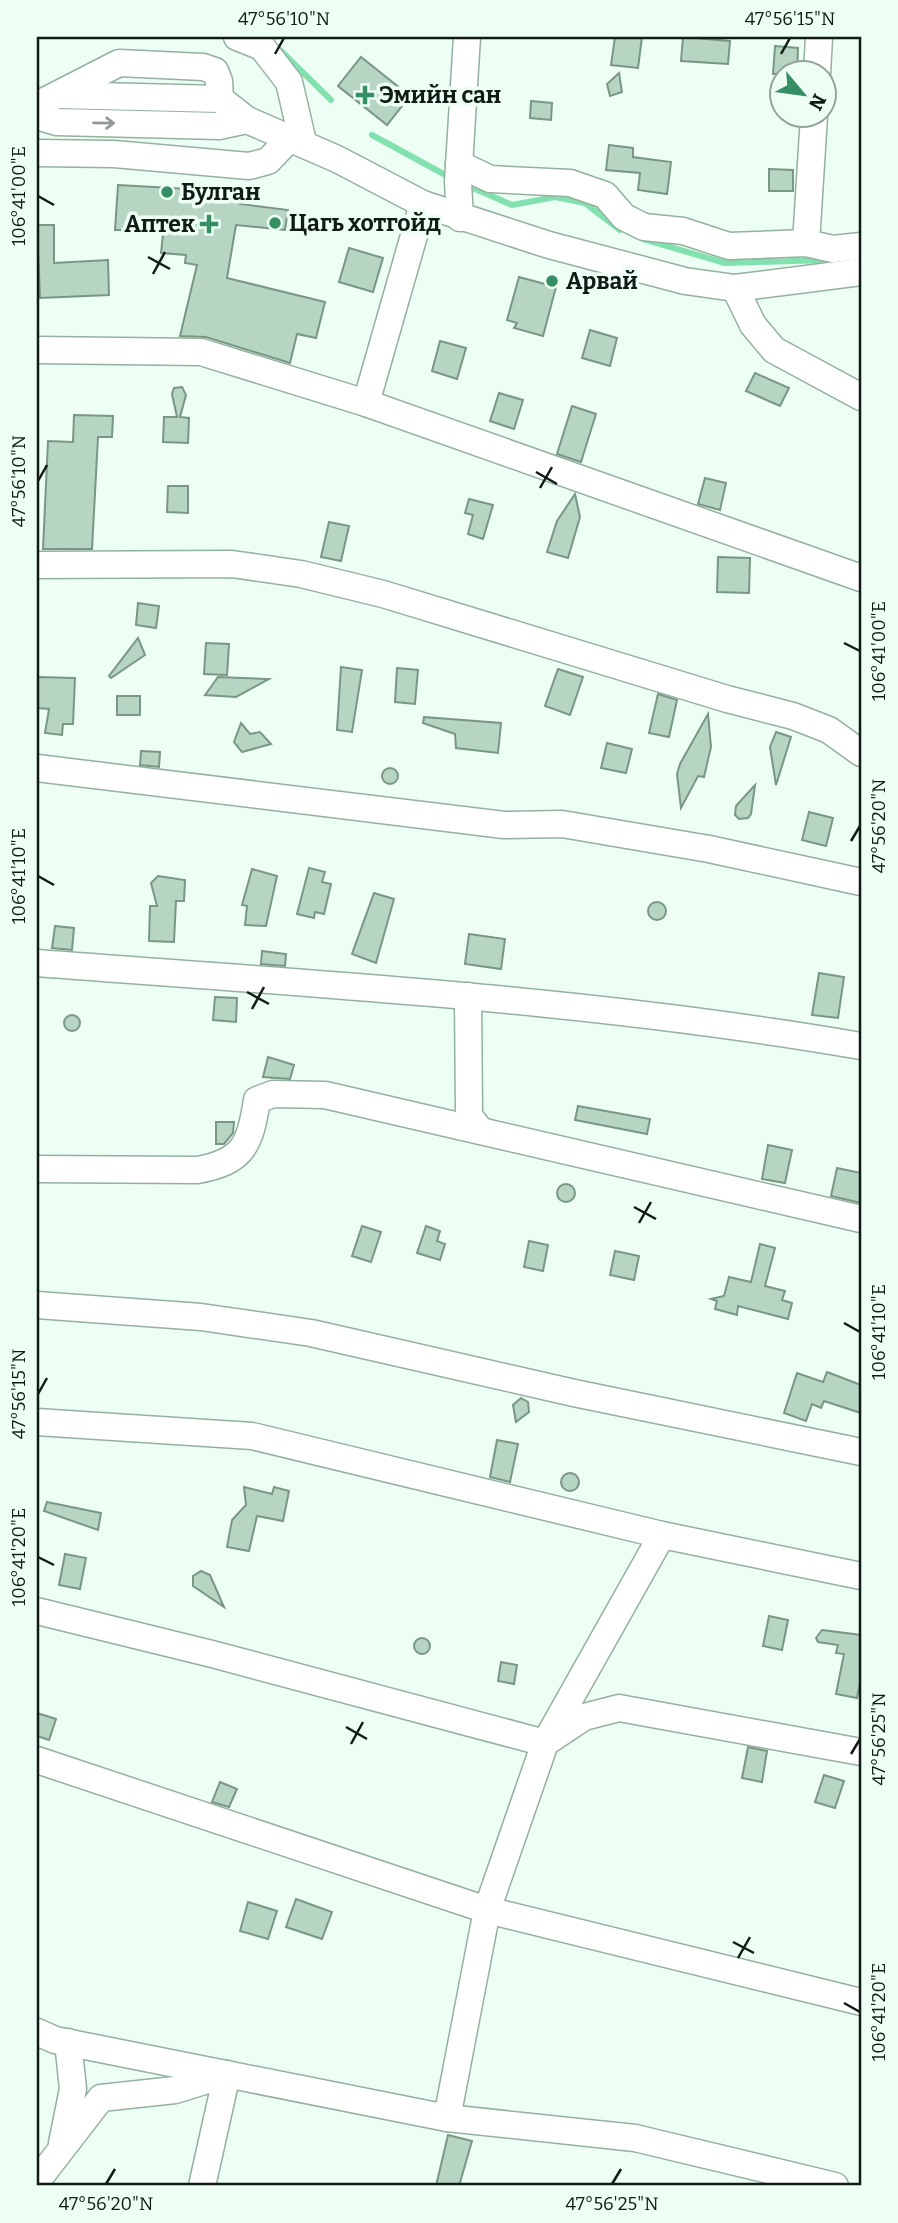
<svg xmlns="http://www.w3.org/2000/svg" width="898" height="2223" font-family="Bitter,serif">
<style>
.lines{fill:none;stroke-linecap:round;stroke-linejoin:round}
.stream{stroke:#83e1af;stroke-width:6}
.building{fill:#b7d5c3;stroke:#7a9685;stroke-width:2}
.minor-casing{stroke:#94b09f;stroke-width:29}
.minor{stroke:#fff;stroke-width:26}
.oneway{stroke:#939896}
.ticks{fill:none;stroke:#101b15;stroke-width:2.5}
.poi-dot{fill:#368f64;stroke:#edfff4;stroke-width:2.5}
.labels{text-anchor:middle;stroke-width:7;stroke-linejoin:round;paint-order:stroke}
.poi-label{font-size:23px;font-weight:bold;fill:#101b15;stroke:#edfff4;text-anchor:start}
.neatline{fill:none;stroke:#101b15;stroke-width:2.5}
.ticks-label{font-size:18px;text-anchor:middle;fill:#101b15}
</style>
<rect width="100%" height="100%" fill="#edfff4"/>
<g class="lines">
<g class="stream">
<polyline points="280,50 331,100"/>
<polyline points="372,135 451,178"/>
<polyline points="464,184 512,205 555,197 585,203 620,230"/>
<polyline points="643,239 725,263 828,260"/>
</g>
</g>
<g class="building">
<polygon points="615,37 642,37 638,68 611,65"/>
<polygon points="683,37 730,41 728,64 681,61"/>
<polygon points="775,46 798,48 797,74 773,74"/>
<polygon points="361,57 410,96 387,125 338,86"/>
<polygon points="619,73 622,92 610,96 607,84"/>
<polygon points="531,101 552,103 551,120 530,118"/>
<polygon points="609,145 633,148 633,157 671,162 667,194 638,190 640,173 606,170"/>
<polygon points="769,169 793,170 793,191 769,191"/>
<polygon points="118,185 190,189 241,198 240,204 288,210 285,230 236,225 227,278 325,302 316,338 297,334 290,363 206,337 180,336 197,265 185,263 186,255 161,253 164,225 132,223 131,230 115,230"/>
<polygon points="37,225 54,225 54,263 108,260 109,295 40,298"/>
<polygon points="349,248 383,258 373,292 339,282"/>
<polygon points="519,277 556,287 543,336 514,328 517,323 507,320"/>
<polygon points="590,330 617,338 610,366 582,358"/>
<polygon points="440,341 466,348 457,379 432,371"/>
<polygon points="755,373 789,388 780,406 746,391"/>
<polygon points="182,387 186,395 180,417 189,418 188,443 163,442 164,417 177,417 172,394 174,388"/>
<polygon points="499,393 523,400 514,429 490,421"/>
<polygon points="572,406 596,414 581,462 557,454"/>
<polygon points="74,415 113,416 112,437 98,437 92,549 43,549 48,441 73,442"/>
<polygon points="705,478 726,483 720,510 698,504"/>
<polygon points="168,486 188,486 188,513 167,512"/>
<polygon points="575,494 580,517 568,558 547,552 557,521"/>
<polygon points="469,499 493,505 483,539 468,534 473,515 465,513"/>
<polygon points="329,522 349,526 341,561 321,557"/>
<polygon points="718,557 750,558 749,593 717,592"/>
<polygon points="138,603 159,606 156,628 136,625"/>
<polygon points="138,638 145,655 111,678 109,676"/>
<polygon points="206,643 229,644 227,675 204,674"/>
<polygon points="341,667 362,670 352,732 337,730"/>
<polygon points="397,668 418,670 415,704 395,702"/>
<polygon points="558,669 583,677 570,715 545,706"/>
<polygon points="37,677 75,678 73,724 63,724 62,735 45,733 49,709 37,708"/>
<polygon points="218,677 269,679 236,697 205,695"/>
<polygon points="658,694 677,700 669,737 649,733"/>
<rect x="117" y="696" width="23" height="19"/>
<polygon points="708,714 711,747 704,777 698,776 681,808 677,774 680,764"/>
<polygon points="424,717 501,723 498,753 456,748 455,734 423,723"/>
<polygon points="241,723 250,734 260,732 271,744 242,752 234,742"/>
<polygon points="776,732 791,737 776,785 770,747"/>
<polygon points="607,743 632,749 626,773 601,768"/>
<polygon points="141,751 160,752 159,767 140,765"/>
<circle cx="390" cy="776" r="8"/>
<polygon points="755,785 751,814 748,818 739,819 735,815 736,806"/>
<polygon points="809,812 833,818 826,846 802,840"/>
<polygon points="309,868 325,872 322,882 331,884 324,914 315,912 314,918 297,914"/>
<polygon points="252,869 277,876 266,926 245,925 247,906 242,905"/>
<polygon points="158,876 185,880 184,901 176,901 174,942 149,941 150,906 157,906 151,883"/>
<polygon points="374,893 394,899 376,963 352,954"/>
<circle cx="657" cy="911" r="9"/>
<polygon points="55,926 74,928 72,950 52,948"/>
<polygon points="469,934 505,939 501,969 465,964"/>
<polygon points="262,951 286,954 285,966 261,964"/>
<polygon points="819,973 844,977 838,1018 812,1015"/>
<polygon points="215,997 237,998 236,1022 213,1020"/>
<circle cx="72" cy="1023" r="8"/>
<polygon points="268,1057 294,1065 290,1079 263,1077"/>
<polygon points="578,1106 650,1119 647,1134 575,1120"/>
<polygon points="216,1122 234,1122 233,1133 224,1144 216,1144"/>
<polygon points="768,1145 792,1150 785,1183 762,1179"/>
<polygon points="837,1168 861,1173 861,1203 831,1196"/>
<circle cx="566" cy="1193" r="9"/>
<polygon points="362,1226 381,1232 371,1262 352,1256"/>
<polygon points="426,1226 440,1231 437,1241 445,1244 440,1260 417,1253"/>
<polygon points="529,1241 548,1245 543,1271 524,1267"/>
<polygon points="760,1244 775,1248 765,1286 785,1291 782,1300 792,1303 788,1319 738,1306 737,1315 715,1309 717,1301 711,1299 724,1296 729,1277 751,1282"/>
<polygon points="615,1251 639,1256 634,1280 610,1275"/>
<polygon points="827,1372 861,1385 861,1413 824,1401 821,1408 812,1404 806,1421 784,1413 797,1373 823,1382"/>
<polygon points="521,1398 528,1402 529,1412 516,1422 513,1405"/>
<polygon points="497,1440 518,1444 510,1482 490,1477"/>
<circle cx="570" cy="1482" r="9"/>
<polygon points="244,1487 272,1494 274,1487 289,1491 283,1521 257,1516 249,1551 227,1547 232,1520 246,1505"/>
<polygon points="47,1502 101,1513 98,1530 44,1511"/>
<polygon points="65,1554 86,1558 80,1589 59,1585"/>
<polygon points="201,1571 210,1575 224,1607 193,1586 193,1576"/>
<polygon points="769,1616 788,1620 782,1650 763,1646"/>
<polygon points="822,1630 861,1635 861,1678 857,1698 836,1694 844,1654 836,1653 838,1645 818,1642 816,1638"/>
<circle cx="422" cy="1646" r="8"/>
<polygon points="501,1662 517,1665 514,1684 498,1681"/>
<polygon points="37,1713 56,1719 49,1740 37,1736"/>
<polygon points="748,1747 767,1751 762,1782 742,1778"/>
<polygon points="824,1775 844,1781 835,1808 815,1802"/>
<polygon points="220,1782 237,1789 229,1807 212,1802"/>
<polygon points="296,1899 332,1912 322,1939 286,1927"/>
<polygon points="248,1902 277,1911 268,1939 240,1931"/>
<polygon points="448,2135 472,2141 459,2186 436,2186"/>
</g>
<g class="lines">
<g class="minor-casing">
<g id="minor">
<polyline points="237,37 262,47 289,82 303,142"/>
<polyline points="817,74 819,37"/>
<polyline points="58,95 220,99 247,120 337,159 423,204 549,245 685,281 735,288 861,272"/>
<polyline points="37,105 119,63 203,67 215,71 219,81 220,99"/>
<polyline points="37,116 57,122 219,126 247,120"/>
<polyline points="37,153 114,154 249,166 268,161 291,137"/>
<polyline points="459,164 490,179 570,183 605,195 624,217 644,227 683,231 729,246 806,243 833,249 861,246"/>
<polyline points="460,218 458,182 467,37"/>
<polyline points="806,243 814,116"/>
<polyline points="735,288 753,325 774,350 861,397"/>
<polyline points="37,350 201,352 366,403 861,578"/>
<polyline points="366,403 423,204"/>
<polyline points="37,565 232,564 301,574 383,594 727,699 793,716 829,730 861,753"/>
<polyline points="37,768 504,825 562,824 709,849 861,882"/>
<path d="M37,963C312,984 589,999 861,1046"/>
<polyline points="468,996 469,1116 481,1131"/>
<path d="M37,1169L197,1170C244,1162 250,1144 257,1100L273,1094L325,1095L861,1219"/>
<polyline points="37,1305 201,1317 311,1333 574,1393 861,1452"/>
<polyline points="37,1422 252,1436 662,1535 861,1576"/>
<polyline points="37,1611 212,1654 545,1743 584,1717 619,1708 861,1752"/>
<polyline points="37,1760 487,1910 861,2002"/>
<polyline points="37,2032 55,2040 447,2118 635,2138 835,2186"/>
<polyline points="447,2118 487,1910 545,1743 662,1535"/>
<polyline points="62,2143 73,2089 68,2042"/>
<polyline points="37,2181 101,2098 175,2090 227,2074 202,2186"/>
</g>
</g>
<use href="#minor" class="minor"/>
</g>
<defs><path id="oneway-shaft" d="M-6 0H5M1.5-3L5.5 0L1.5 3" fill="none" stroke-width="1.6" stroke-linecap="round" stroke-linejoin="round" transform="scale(1.75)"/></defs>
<use class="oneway" href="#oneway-shaft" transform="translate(104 123) rotate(1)"/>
<path class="ticks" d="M275,54L284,38M781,54L790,38M38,196L54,205M148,257L170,269M153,274L165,252M536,472L557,484M38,481L47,465M540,488L552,467M844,643L860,651M851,841L860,826M38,876L54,885M247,992L269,1004M252,1009L264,987M634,1207L656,1219M639,1223L651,1202M844,1323L860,1332M38,1394L47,1378M38,1557L54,1565M346,1727L367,1739M351,1744L363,1722M851,1754L860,1739M733,1942L754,1953M738,1958L750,1937M844,2003L860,2012M106,2184L115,2169M612,2184L621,2169"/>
<g class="poi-dot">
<path d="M361.5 84.5h7v7h7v7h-7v7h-7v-7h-7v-7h7z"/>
<circle cx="167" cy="192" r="7"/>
<circle cx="275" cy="223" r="7"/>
<path d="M205.5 213.5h7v7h7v7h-7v7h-7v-7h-7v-7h7z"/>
<circle cx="552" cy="281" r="7"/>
</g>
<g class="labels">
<g class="poi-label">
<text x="379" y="103">Эмийн сан</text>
<text x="181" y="200">Булган</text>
<text x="289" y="231">Цагь хотгойд</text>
<text x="195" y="232" text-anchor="end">Аптек</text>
<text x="566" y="289">Арвай</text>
</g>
</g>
<rect width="898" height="2223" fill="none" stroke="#edfff4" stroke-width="77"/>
<g transform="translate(803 94) rotate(119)"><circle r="33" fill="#edfff4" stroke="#95a49b" stroke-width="2"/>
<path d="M0-5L12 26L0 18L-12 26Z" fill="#368f64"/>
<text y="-10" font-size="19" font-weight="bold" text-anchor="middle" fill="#101b15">N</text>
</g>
<rect x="38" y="38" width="822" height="2146" class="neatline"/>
<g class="ticks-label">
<text x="284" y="25">47°56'10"N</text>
<text x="790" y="25">47°56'15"N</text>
<text transform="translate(19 196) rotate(-90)" y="6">106°41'00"E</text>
<text transform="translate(19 481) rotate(-90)" y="6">47°56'10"N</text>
<text transform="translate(879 651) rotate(-90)" y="6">106°41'00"E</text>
<text transform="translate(879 826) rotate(-90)" y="6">47°56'20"N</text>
<text transform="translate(19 876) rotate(-90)" y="6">106°41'10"E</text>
<text transform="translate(879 1332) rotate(-90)" y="6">106°41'10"E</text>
<text transform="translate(19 1394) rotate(-90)" y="6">47°56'15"N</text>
<text transform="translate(19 1557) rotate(-90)" y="6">106°41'20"E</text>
<text transform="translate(879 1739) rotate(-90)" y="6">47°56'25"N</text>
<text transform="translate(879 2012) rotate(-90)" y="6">106°41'20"E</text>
<text x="106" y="2210">47°56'20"N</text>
<text x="612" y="2210">47°56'25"N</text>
</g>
</svg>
